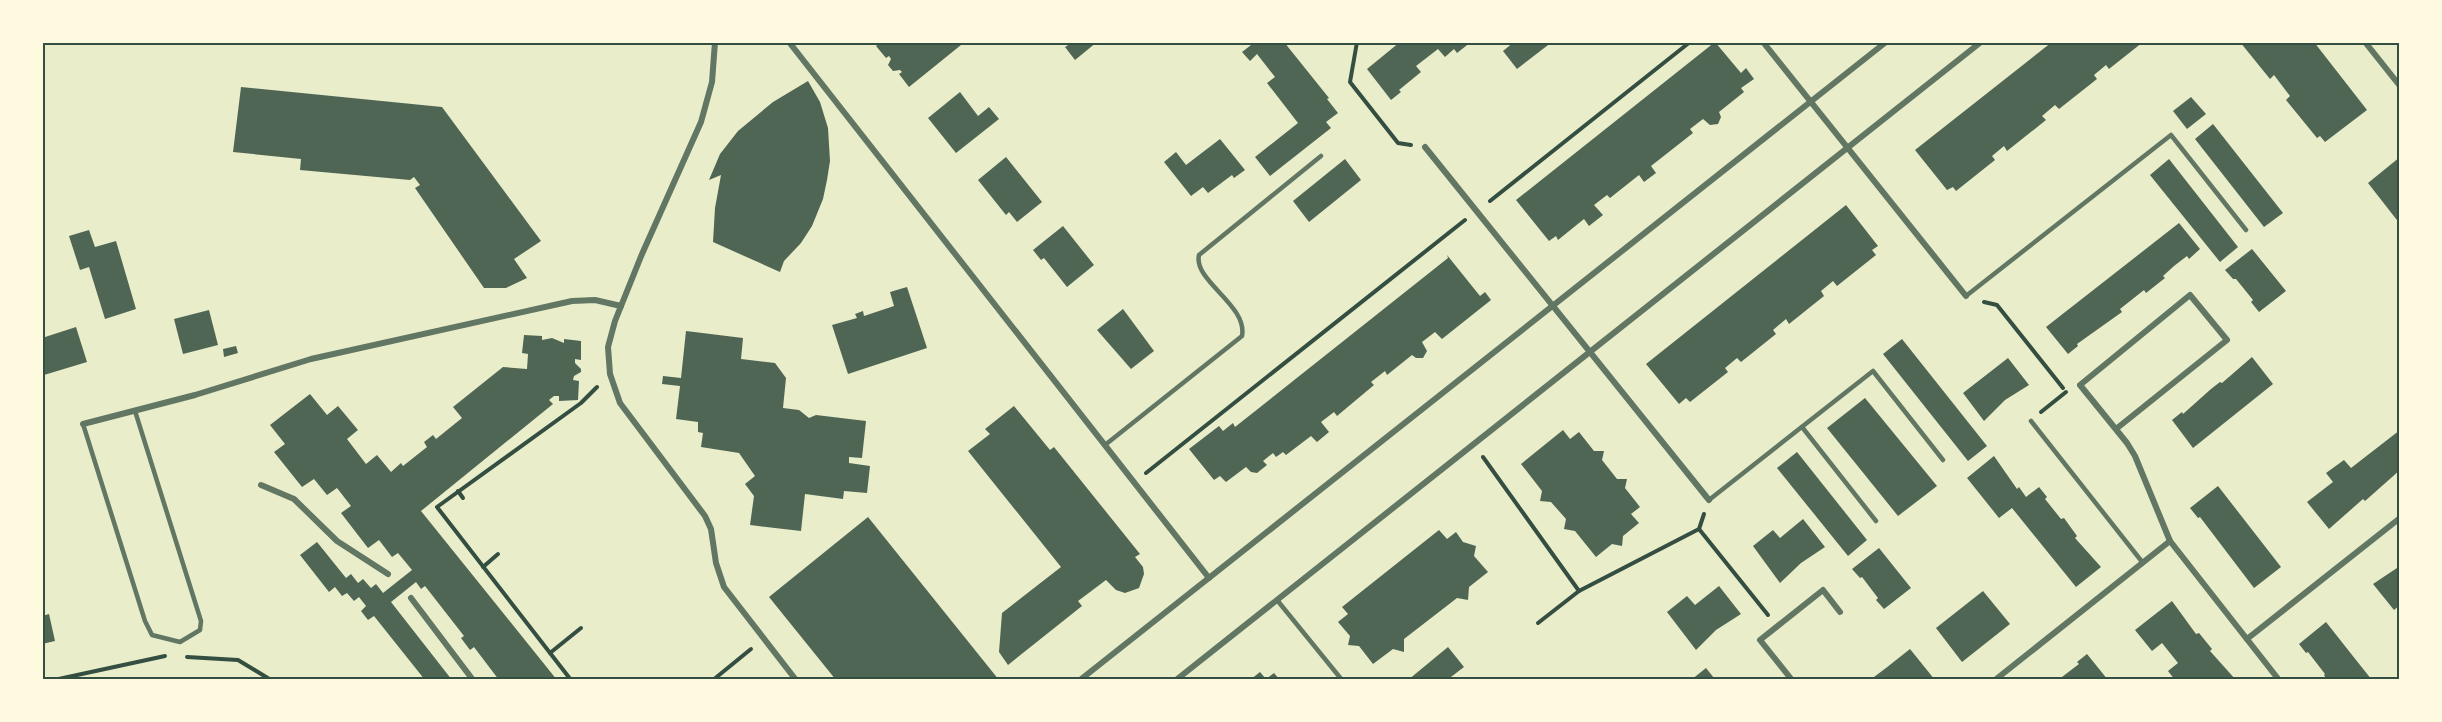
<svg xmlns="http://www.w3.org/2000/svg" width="2442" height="722" font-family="'Times New Roman',serif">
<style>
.building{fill:#4f6655}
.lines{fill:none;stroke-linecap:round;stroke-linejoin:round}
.path{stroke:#344e41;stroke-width:4}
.service{stroke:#617663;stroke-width:4.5}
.minor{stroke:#617663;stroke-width:6}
.neatline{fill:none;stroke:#344e41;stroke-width:2}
</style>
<rect width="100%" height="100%" fill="#e9edc9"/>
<g class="building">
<polygon points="881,42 958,42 961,45 909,87 899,74 902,72 900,70 893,71 888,65 891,59 889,56 886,58 876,46"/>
<polygon points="1073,42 1097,42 1075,60 1065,47"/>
<polygon points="1255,42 1284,42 1329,98 1327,99 1338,113 1326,122 1331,128 1270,176 1255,157 1298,123 1267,83 1275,77 1257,54 1250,61 1242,52"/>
<polygon points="1400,42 1471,42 1457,53 1454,49 1445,57 1438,49 1416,66 1421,72 1399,90 1401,92 1391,100 1367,69"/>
<polygon points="1514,42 1552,42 1517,69 1503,51"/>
<polygon points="1715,42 1741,73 1746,68 1754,79 1741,88 1744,92 1719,112 1721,117 1718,124 1710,125 1703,119 1690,129 1693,133 1651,166 1656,173 1644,182 1639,175 1610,198 1607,195 1594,205 1603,215 1589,226 1584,219 1558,240 1556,236 1549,241 1516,200"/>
<polygon points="2052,42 2143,42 2109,69 2106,65 2094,75 2097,79 2059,109 2055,105 2042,116 2046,120 2007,151 2004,146 1992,156 1995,160 1956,191 1953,187 1947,190 1915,150"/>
<polygon points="2240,42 2314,42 2367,110 2325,142 2320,136 2317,138 2286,100 2290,96 2274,75 2270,79"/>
<polygon points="808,81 820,102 828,128 830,161 827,180 823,199 812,226 801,243 784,261 780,272 713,242 715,208 721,175 709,180 720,154 738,131 773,102"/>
<polygon points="241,87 442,107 541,241 514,259 527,278 506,288 484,288 415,188 420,185 414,177 410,180 300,170 301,159 233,152"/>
<polygon points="960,92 978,116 989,107 999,119 956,153 928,118"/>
<polygon points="2191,97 2206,114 2187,129 2173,111"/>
<polygon points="2213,124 2283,213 2264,227 2195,139"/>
<polygon points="1220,139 1245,170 1234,178 1232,175 1208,193 1203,187 1191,196 1164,162 1176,152 1186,165"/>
<polygon points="1006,157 1042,202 1017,222 1009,212 1006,215 978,180"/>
<polygon points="2400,157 2400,224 2368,183"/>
<polygon points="1345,159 1361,180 1309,222 1293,201"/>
<polygon points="2169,159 2238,247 2220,262 2150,175"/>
<polygon points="1846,205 1878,246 1872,250 1876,255 1837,286 1833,281 1821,291 1824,296 1789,324 1786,319 1773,330 1776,334 1741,362 1737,358 1725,368 1728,372 1690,402 1686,398 1679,404 1646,364"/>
<polygon points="2179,223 2200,249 2189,259 2187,256 2174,266 2163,276 2165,278 2146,293 2144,290 2120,309 2122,312 2077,344 2078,346 2068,354 2046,327"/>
<polygon points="1063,226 1094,265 1067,287 1044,258 1041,260 1033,250"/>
<polygon points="89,230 95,247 116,241 136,309 105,319 89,267 80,270 69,236"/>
<polygon points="2252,249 2286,291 2259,312 2251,302 2253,300 2236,279 2233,279 2225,270"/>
<polygon points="1447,255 1480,296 1485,292 1491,300 1442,339 1435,332 1422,342 1427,351 1423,358 1416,358 1412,355 1387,375 1385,371 1371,382 1374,385 1337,416 1334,412 1321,422 1329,432 1317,442 1311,436 1286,455 1283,452 1276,457 1273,453 1263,461 1267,465 1257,473 1251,472 1246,467 1226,482 1220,476 1214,480 1189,449 1219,426 1223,431 1233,423 1235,427 1448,258"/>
<polygon points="907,287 927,348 848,374 832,325 857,318 855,314 863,311 864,316 894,306 890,292"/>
<polygon points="1123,309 1154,351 1131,369 1097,330"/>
<polygon points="209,310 218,345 183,354 174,319"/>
<polygon points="76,327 87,362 44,375 42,338"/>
<polygon points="686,331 743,338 741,359 775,363 786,378 783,408 799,410 809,418 816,415 866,421 862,458 849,457 849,463 870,466 867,493 844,491 843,499 805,494 801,531 750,525 754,496 745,484 755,476 739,453 701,447 703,433 698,432 698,422 676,419 680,386 662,384 663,376 681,378"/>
<polygon points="524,335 542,336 542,340 552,338 564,343 564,339 581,341 581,360 575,359 575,363 581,369 581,372 574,376 573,380 579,381 578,400 559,401 559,396 554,396 549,400 553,404 421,511 557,680 499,680 474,647 470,650 461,638 464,636 425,586 421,589 416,582 391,602 452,680 425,680 374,616 368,620 361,611 366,606 359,597 354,601 347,593 342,596 335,587 329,592 300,555 317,542 346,578 351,574 358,583 363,579 371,588 376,584 383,593 412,570 398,553 392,557 379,540 368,548 341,513 351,506 337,488 327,495 314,479 302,487 274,452 285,444 270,425 310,394 327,415 338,406 358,430 347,439 366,464 377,455 391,472 401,463 403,466 427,447 424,442 433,435 436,439 462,418 453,407 503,367 527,369 528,354 522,353"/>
<polygon points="1902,339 1987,446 1968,461 1883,354"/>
<polygon points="236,346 238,353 224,357 223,349"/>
<polygon points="2252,357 2273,384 2193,448 2172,420 2182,412 2183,414 2211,389 2220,382 2222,383"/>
<polygon points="2008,358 2029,385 2005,400 1984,421 1963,393"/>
<polygon points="1865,398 1937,486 1898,516 1827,428"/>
<polygon points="1014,406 1050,450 1054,447 1140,554 1135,557 1143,567 1144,574 1139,588 1125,593 1116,590 1106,580 1078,601 1082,606 1008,665 999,652 1002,613 1061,567 968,451 990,434 985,429"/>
<polygon points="1563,430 1570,439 1579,432 1594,451 1604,451 1602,460 1617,479 1627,479 1625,488 1640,507 1631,514 1639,523 1623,536 1622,546 1612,544 1596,557 1575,531 1564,529 1566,519 1551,502 1540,501 1542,491 1521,464"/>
<polygon points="2400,430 2400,470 2365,501 2363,499 2329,529 2307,502 2333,482 2326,473 2344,460 2351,468"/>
<polygon points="1797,452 1867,540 1848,556 1777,468"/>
<polygon points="1994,456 2017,489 2019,487 2026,497 2039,487 2047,497 2045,499 2061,519 2064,518 2077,536 2075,538 2101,567 2076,587 2012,508 1999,518 1967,478"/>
<polygon points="2218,486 2281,567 2254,588 2200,517 2198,518 2190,508"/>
<polygon points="868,517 999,680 836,680 769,597"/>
<polygon points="1803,519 1825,547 1801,563 1780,583 1753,546 1773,530 1780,538"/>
<polygon points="1439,530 1447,539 1456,532 1463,542 1476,546 1474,556 1488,572 1469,587 1468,600 1457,598 1404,639 1404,652 1393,649 1373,664 1359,646 1348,645 1350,636 1338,622 1348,614 1342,607"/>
<polygon points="1879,548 1911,588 1884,609 1876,600 1878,598 1862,577 1860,578 1852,569"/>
<polygon points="2400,566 2400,605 2394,610 2373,584"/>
<polygon points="1719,586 1741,614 1716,630 1696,650 1667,612 1687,596 1695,605"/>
<polygon points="1983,591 2010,624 1962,662 1936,628"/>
<polygon points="2172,601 2196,634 2199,633 2212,649 2210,651 2236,680 2175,680 2168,671 2178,663 2162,643 2152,651 2135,630"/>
<polygon points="49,614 55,641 42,644 42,616"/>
<polygon points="2326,622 2356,660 2372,680 2327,680 2324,675 2325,674 2308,652 2306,653 2299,644"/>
<polygon points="1448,647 1464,667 1447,680 1408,680"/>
<polygon points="1910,649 1935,680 1870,680 1886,668"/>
<polygon points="2087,654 2108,680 2058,680 2079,664 2077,662"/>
<polygon points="1706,668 1714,678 1712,680 1691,680"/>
<polygon points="1260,672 1266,679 1274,673 1280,680 1250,680"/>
</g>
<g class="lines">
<g class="path">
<polyline points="1357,42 1350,82 1398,143 1411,145"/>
<polyline points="1490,201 1690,42"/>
<polyline points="1984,302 1997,305 2063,388"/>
<polyline points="2041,412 2066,392"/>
<polyline points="1483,457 1579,591"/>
<polyline points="1146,473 1465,220"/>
<polyline points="458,491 463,498"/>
<polyline points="1699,529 1768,615"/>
<polyline points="483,567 498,554"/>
<polyline points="1538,623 1579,591 1699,529 1704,514"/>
<polyline points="550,653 581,628"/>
<polyline points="187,657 238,660 271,680"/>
<polyline points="54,680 165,656"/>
<polyline points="571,680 437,507 581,403 597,387"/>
<polyline points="713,680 751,649"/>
</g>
<g class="service">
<polyline points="1966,296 2171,135 2246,230"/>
<polyline points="2031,421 2143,563"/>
<polyline points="83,424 145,621 152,635 180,642 200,630 201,621 135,411"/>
<polyline points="1802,427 1876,521"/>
<path d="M1105,445L1242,336C1248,305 1193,281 1199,255L1321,156"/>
<polyline points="1709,500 1873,371 1943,460"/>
<polyline points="1277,600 1342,680"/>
</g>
<g class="minor">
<polyline points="715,42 712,82 701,122 642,254 615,321 608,347 610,374 620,403 705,516 711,529 716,563 724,587 796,680"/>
<polyline points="789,42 1209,578"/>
<polyline points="1763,42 1966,296"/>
<polyline points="2365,42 2400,86"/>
<polyline points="1425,147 1709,500"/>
<polyline points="83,424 195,395 311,359 572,301 595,300 621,306"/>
<polyline points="261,485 294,499 337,541 388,574"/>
<polyline points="2170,541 2279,680"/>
<polyline points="411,598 473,680"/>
<polyline points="2247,639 2400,518"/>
<polyline points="1080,680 1886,42"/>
<polyline points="1176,680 1981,42"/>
<polyline points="1792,680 1760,640 1823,590 1840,612"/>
<polyline points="1995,680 2170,541 2135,456 2127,443 2080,385 2190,295 2227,340 2116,429"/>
</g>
</g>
<rect width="2442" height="722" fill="none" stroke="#fefae0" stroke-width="87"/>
<rect x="44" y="44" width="2354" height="634" class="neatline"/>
</svg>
